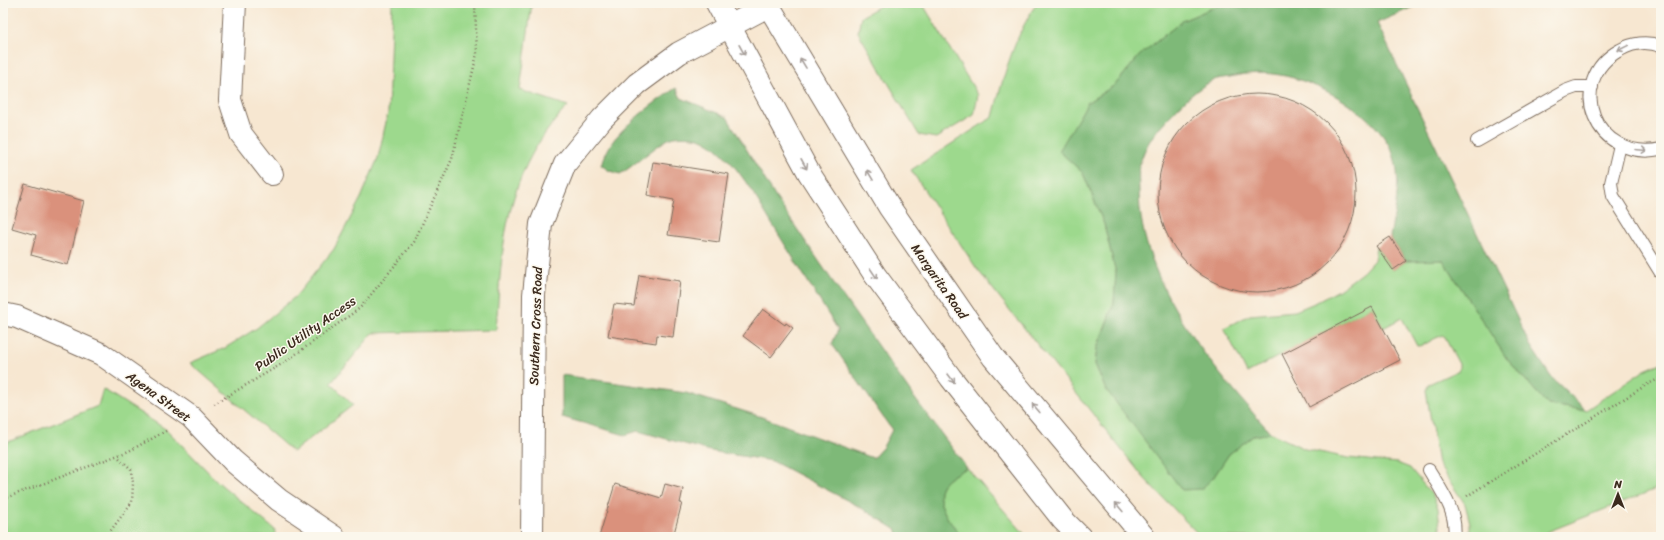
<svg xmlns="http://www.w3.org/2000/svg" width="1664" height="540" font-family="Sriracha,sans-serif">
<style>
.green{fill:#9dd98d;stroke:#6c8256}
.forest{fill:#7eb978;stroke:#5c724b}
.building{fill:#da917c}
.lines{fill:none;stroke-linecap:round;stroke-linejoin:round}
.service-casing{stroke:#7d6c5d;stroke-width:14}
.minor-casing{stroke:#7d6c5d;stroke-width:24}
.secondary-casing{stroke:#7d6c5d;stroke-width:24}
.path{stroke:#7d6c5d;stroke-width:2.5;stroke-dasharray:1 3;stroke-linecap:butt}
.service{stroke:#fff;stroke-width:12}
.minor{stroke:#fff;stroke-width:22}
.secondary{stroke:#fff;stroke-width:22}
.oneway{stroke:#a79f9a}
.labels{text-anchor:middle;stroke-width:3;stroke-linejoin:round;paint-order:stroke}
.street-label{font-size:13px;fill:#3b2a1e;stroke:#fbf7ec}
</style>
<rect width="100%" height="100%" fill="#fbf7ec"/>
<filter id="ink" filterUnits="userSpaceOnUse"><feTurbulence type="fractalNoise" baseFrequency=".025" numOctaves="2"/><feDisplacementMap in="SourceGraphic" scale="8" xChannelSelector="R" yChannelSelector="G"/><feConvolveMatrix kernelMatrix="1 2 1 2 8 2 1 2 1" color-interpolation-filters="sRGB"/></filter>
<filter id="wash" filterUnits="userSpaceOnUse"><feTurbulence type="fractalNoise" baseFrequency=".012" numOctaves="4" result="noise"/><feDisplacementMap in="SourceGraphic" scale="16" xChannelSelector="R" yChannelSelector="G"/><feGaussianBlur stdDeviation="0.9" result="paint"/><feColorMatrix in="noise" values="0 0 0 0 0 0 0 0 0 0 0 0 0 0 0 0 0 1.4 0 .05"/><feComposite in="paint" operator="in"/></filter>
<g filter="url(#wash)">
<rect width="100%" height="100%" fill="#f7e7d1"/>
<g class="green">
<path d="M392,3H532L520,90L568,106C504,172 502,245 496,330L373,333L331,383L353,405L293,452L190,363L225,348L257,328L296,296L334,249L361,198L378,158L388,113Z"/>
<polygon points="885,3 922,3 978,95 974,115 936,138 919,135 858,32 861,17"/>
<path d="M1037,3H1224L1182,21L1140,55L1115,85L1088,102L1060,151L1083,173L1104,224L1116,273L1114,303L1097,348L1095,364L1105,388L1213,478L1229,454L1253,436L1271,433L1305,449L1348,458L1397,463L1410,468L1433,496L1438,508L1441,537H1201L1144,478L977,269L911,170L993,117C1003,77 1014,37 1037,3Z"/>
<path d="M1376,246L1393,270L1406,261L1443,260L1507,359L1548,405L1586,410L1645,370L1661,363V487L1547,532L1539,537H1470V523L1465,504L1438,464L1426,390L1429,384L1459,370V364L1444,336C1434,336 1427,346 1417,346L1402,318L1383,328L1372,307L1247,373L1224,328L1250,315L1295,311L1317,302L1339,290L1363,272L1374,260Z"/>
<polygon points="103,389 167,430 218,482 275,530 276,537 3,537 3,444 98,406"/>
<path d="M967,468L1027,537H960C958,530 952,525 948,519C931,489 941,481 967,468Z"/>
</g>
<g class="forest">
<path d="M1224,3H1422L1377,23L1530,345L1551,377L1586,410L1548,405L1507,359L1443,260L1406,261L1390,237C1395,210 1403,178 1392,151C1382,129 1360,110 1339,98C1304,78 1270,67 1230,77C1224,78 1217,78 1212,81C1198,88 1184,101 1173,113C1157,129 1145,143 1139,167C1138,174 1139,184 1139,192C1140,284 1213,369 1271,433L1253,436L1229,454L1213,478L1201,489L1182,490L1105,388L1095,364L1097,349L1114,303L1116,273L1104,224L1083,173L1059,151L1088,102L1115,85L1140,55L1182,21Z"/>
<path d="M676,88L681,98L727,117L776,198L844,298L913,396L967,468C941,481 931,489 948,519C952,525 958,530 960,537H898L897,530L858,506L772,461L710,451L638,431L625,435L562,417V375L686,393L762,417L873,458L883,447L892,430L832,344L838,330C818,297 797,265 777,232C759,204 735,156 704,140C696,136 683,136 674,137C664,138 633,167 620,174L608,170L601,165C606,154 610,143 618,135C632,119 658,100 676,88Z"/>
</g>
<g id="blocks">
<g class="building">
<circle cx="1257" cy="193" r="99"/>
<polygon points="653,162 729,174 719,242 668,235 674,200 647,195"/>
<polygon points="25,184 84,201 68,265 31,255 36,235 12,228"/>
<polygon points="1390,237 1406,261 1393,270 1376,246"/>
<polygon points="639,275 680,281 673,337 657,335 656,343 608,336 614,304 634,306"/>
<polygon points="1372,307 1400,360 1309,407 1282,354"/>
<polygon points="763,309 785,325 786,323 793,328 771,357 743,336"/>
<polygon points="615,484 661,498 665,484 683,489 680,503 682,503 673,537 599,537"/>
</g>
</g>
</g>
<g filter="url(#ink)">
<use href="#blocks" fill-opacity="0" stroke="#7d6c5d" stroke-width="1"/>
<g class="lines">
<g class="service-casing">
<g id="service">
<path d="M1661,46C1647,41 1632,43 1620,50C1563,81 1595,163 1661,149"/>
<polyline points="1477,141 1565,91 1576,87 1592,87"/>
<polyline points="1620,145 1611,183 1613,196 1661,273"/>
<path d="M1429,470C1441,490 1458,513 1454,537"/>
</g>
</g>
<g class="minor-casing">
<g id="minor">
<polyline points="235,3 230,100 241,134 272,174"/>
<polyline points="3,314 17,317 101,354 191,417 233,461 279,500 334,537"/>
<polyline points="532,537 534,295 541,224 565,164 602,119 637,84 679,53 768,6"/>
</g>
</g>
<g class="secondary-casing">
<g id="secondary">
<polyline points="717,3 809,173 875,275 951,378 1063,520 1080,537"/>
<polyline points="767,3 890,208 993,357 1144,537"/>
</g>
</g>
<g class="path">
<polyline points="214,404 285,362 360,308 414,242 452,159 477,54 475,3"/>
<polyline points="1467,496 1648,384 1661,378"/>
<polyline points="3,499 129,451 166,431"/>
<polyline points="106,537 132,502 133,483 131,469 117,456"/>
</g>
<use href="#service" class="service"/>
<use href="#minor" class="minor"/>
<use href="#secondary" class="secondary"/>
</g>
<defs><path id="oneway-shaft" d="M-6 0H5M1.5-3L5.5 0L1.5 3" fill="none" stroke-width="1.6" stroke-linecap="round" stroke-linejoin="round"/></defs>
<g class="oneway">
<use href="#oneway-shaft" transform="translate(1623 48) rotate(154)"/>
<use href="#oneway-shaft" transform="translate(742 50) rotate(61)"/>
<use href="#oneway-shaft" transform="translate(803 63) rotate(-121)"/>
<use href="#oneway-shaft" transform="translate(1641 150) rotate(5)"/>
<use href="#oneway-shaft" transform="translate(804 164) rotate(61)"/>
<use href="#oneway-shaft" transform="translate(870 175) rotate(-121)"/>
<use href="#oneway-shaft" transform="translate(874 274) rotate(56)"/>
<use href="#oneway-shaft" transform="translate(951 378) rotate(53)"/>
<use href="#oneway-shaft" transform="translate(1036 408) rotate(-130)"/>
<use href="#oneway-shaft" transform="translate(1119 507) rotate(-130)"/>
</g>
</g>
<g class="labels">
<g class="street-label">
<text transform="translate(940 281) rotate(55)" y="5">Margarita Road</text>
<text transform="translate(535 326) rotate(-88)" y="5">Southern Cross Road</text>
<text transform="translate(305 333) rotate(-35)" y="5">Public Utility Access</text>
<text transform="translate(159 396) rotate(36)" y="5">Agena Street</text>
</g>
</g>
<rect width="1664" height="540" fill="none" stroke="#fbf7ec" stroke-width="16"/>
<g transform="translate(1618 494)" stroke="#fbf7ec" stroke-width="3" paint-order="stroke">
<path d="M0-3L7 15L0 10L-7 15Z" fill="#3b2a1e"/>
<text y="-6" font-size="11" font-weight="bold" text-anchor="middle" fill="#3b2a1e">N</text>
</g>
</svg>
